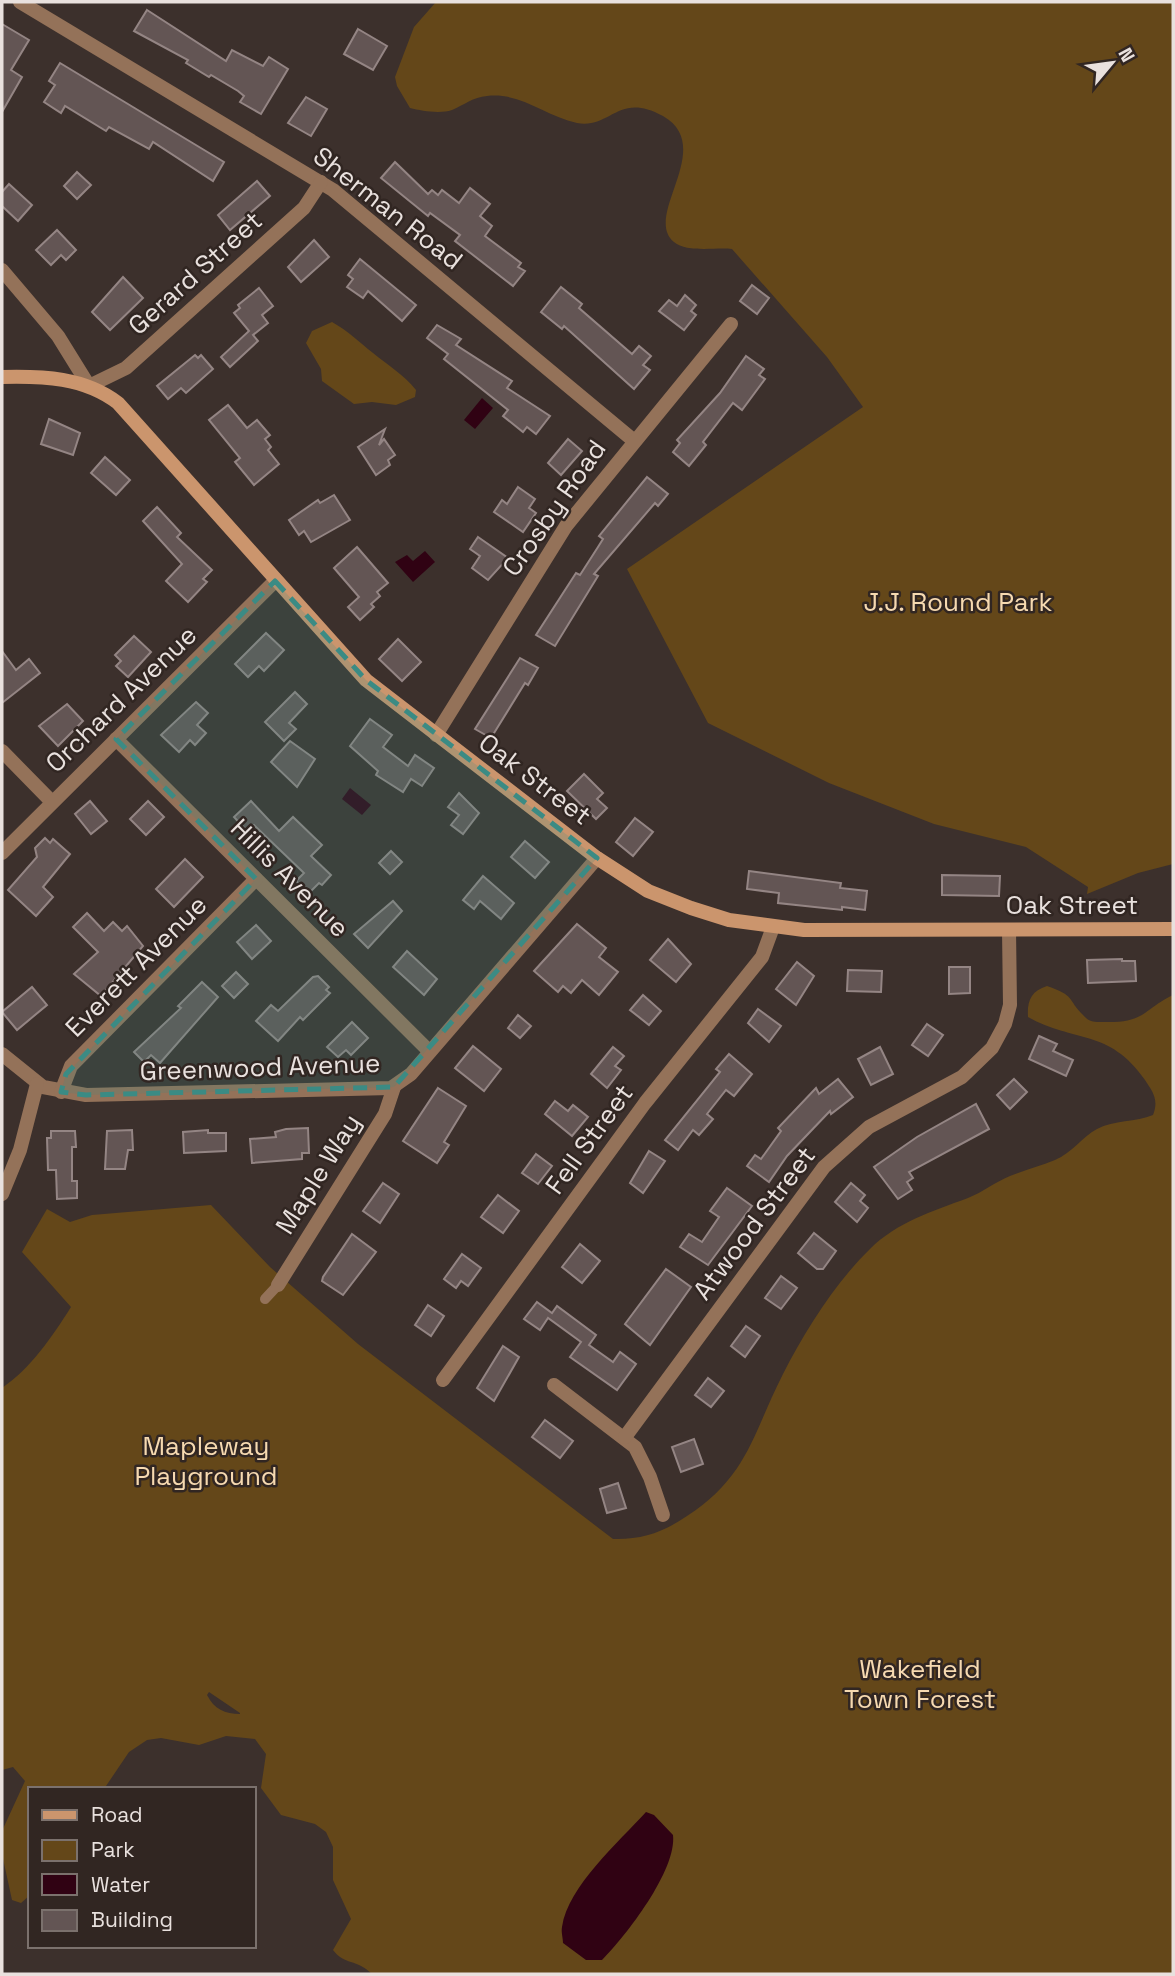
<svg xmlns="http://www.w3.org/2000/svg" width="1175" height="1976" font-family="'Space Grotesk',sans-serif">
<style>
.green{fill:#644719;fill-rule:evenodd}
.water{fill:#300213}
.building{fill:#635554;stroke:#948584;stroke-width:2}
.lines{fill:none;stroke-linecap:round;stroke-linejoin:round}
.lane{stroke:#947259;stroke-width:10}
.street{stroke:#947259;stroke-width:14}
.secondary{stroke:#cb956d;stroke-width:14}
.marked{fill:#3b8b84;fill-opacity:0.2;stroke:#3b8b84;stroke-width:5;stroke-dasharray:14 9;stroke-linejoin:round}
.labels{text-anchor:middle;stroke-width:5;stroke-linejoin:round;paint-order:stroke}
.street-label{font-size:26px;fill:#e9e1de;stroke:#312622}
.park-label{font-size:26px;fill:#f6d9b0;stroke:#312622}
</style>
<rect width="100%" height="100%" fill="#3c302c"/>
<g class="green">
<path d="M436,2H1173V864L1138,873L1087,894L1088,887L1026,847L934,824L829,783L708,723L627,569L863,407L827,357L732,249C716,247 687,253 674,242C642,216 717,147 663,116C618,91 611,129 577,123C545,116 521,92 487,96C473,97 464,105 452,110C440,114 422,111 410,108L397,86L395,77L414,27Z"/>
<path d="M332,322C348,331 359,342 373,353C389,366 403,374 416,390L415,397L396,405L372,402L354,404L322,381L321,369L306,343L312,331Z"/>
<path d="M1047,986C1076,996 1066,998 1084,1016C1090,1023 1096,1022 1104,1022C1146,1023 1142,1010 1173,995V1974H372C357,1959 344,1965 333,1950L351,1919L333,1880V1847L326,1832L315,1824L281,1815L261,1788L266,1754L255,1739L226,1736L199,1745L161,1738L147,1740L129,1752L104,1789H30V1895L21,1903L12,1900L2,1854V1831L25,1781L13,1767L2,1770V1388C31,1368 52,1337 71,1307L22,1252L47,1209L70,1222L92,1215L211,1205L270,1267L358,1344L613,1539C641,1540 664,1532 687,1516C748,1476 752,1435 783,1374C805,1331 835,1283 870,1249C897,1222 933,1211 968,1198C983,1192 995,1182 1010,1176C1025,1170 1040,1166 1055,1160C1072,1153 1082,1137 1097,1129C1114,1120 1136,1122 1153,1115C1159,1100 1153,1092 1145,1080C1109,1028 1074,1043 1028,1017C1027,1001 1031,991 1047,986ZM209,1692L240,1713V1714C225,1714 214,1709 207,1695Z"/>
</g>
<g class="water">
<polygon points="482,398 493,408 475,429 464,420"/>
<polygon points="425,551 435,562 413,582 395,562 407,555 413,561"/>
<polygon points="350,788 371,805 362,815 342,799"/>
<path d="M646,1812L654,1815L673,1835C677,1870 626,1936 602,1960H586L563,1943C563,1938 561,1932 562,1927C568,1886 619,1842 646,1812Z"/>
</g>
<g class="building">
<polygon points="147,10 226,61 232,50 263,66 269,57 288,69 261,114 240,102 244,96 238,91 211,75 209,77 186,63 188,60 134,31"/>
<polygon points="2,24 29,40 11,70 22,77 2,112"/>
<polygon points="358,29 387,46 373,70 344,54"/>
<polygon points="60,63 224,162 213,181 153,142 149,149 109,127 106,131 65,106 61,113 44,102 55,85 49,81"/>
<polygon points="306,97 327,109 311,136 288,123"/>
<polygon points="395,162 428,194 432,190 438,195 442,190 459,203 470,188 490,204 480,216 492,226 485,236 521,263 518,267 525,271 513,286 455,241 460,235 430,213 428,216 381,178"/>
<polygon points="77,172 91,185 77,199 64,186"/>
<polygon points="257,181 270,196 230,230 218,215"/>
<polygon points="9,184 32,205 18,221 2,206 2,192"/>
<polygon points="57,230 76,250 66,260 61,255 51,265 36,250"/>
<polygon points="314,240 329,257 301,282 288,267"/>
<polygon points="360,259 416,305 402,321 368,291 363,298 347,287 353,279 348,275"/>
<polygon points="123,277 143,298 110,330 92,312"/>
<polygon points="752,285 769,298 757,314 740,301"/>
<polygon points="561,287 582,304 579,308 632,354 639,346 651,356 643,365 650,370 634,389 564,326 562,329 541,312"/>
<polygon points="259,288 273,306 262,315 268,323 253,335 258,341 230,367 221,357 249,331 234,313 240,308 238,305"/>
<polygon points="685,295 696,305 691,311 696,315 684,330 659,311 669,300 677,306"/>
<polygon points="437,325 461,339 456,345 512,381 507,388 550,416 536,434 527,427 523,432 503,416 508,410 444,359 448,354 427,338"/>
<polygon points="195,355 198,358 201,355 213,369 186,393 181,388 168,399 157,386"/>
<polygon points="746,356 764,369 759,375 765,379 742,410 733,403 703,442 706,445 689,466 673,452 680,443 677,440 720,393"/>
<polygon points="228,405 247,428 257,420 270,435 265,439 271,447 268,450 279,464 254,485 235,462 240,458 209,420"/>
<polygon points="49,419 80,433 73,455 41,444"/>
<polygon points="385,429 379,445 384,439 395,455 388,460 390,465 376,475 358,447"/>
<polygon points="568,439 582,451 561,475 548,463"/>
<polygon points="105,457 130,480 116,495 91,473"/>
<polygon points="647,477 668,494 658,506 655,503 594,574 598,576 555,646 536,635 576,573 580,575 598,547 603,539 599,536"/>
<polygon points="518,487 535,499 529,508 536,513 523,532 494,512 502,500 507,504"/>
<polygon points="334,495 350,520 311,542 304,531 299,535 289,520 318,500 320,503"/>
<polygon points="157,507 181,533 177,537 212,570 203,579 207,582 188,602 166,581 182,564 143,521"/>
<polygon points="478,537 508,558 488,580 472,568 480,556 470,549"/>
<polygon points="357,547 388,583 377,592 380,596 371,604 374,607 360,620 348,607 359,597 334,568"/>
<polygon points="266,633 284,650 264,671 259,666 248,677 235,664"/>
<polygon points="134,636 151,652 128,677 116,666 121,661 115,655"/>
<polygon points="398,639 421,662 402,681 379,659"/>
<polygon points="2,651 16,670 29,659 40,673 2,703"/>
<polygon points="520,658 538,668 528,685 525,683 491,738 475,729"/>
<polygon points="295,692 307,704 289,723 296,729 284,741 265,722"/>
<polygon points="196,702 208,713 197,725 206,733 195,745 190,740 179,752 161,735"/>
<polygon points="67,704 83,721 58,746 39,726"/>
<polygon points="370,719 392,735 383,747 408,766 415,755 434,768 422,786 411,779 403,792 376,775 378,771 350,746"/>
<polygon points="290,741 315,759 297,787 271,762"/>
<polygon points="584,774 603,793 597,799 607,808 596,819 567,791"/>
<polygon points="459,793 479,813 463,834 451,825 459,815 448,807"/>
<polygon points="90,801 107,821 91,834 75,814"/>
<polygon points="148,801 164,817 146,835 130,819"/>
<polygon points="251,801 279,831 293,817 322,845 311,856 331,875 322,885 319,883 309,893 296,881 304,873 254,825 247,831 234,817"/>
<polygon points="635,818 653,832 633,856 616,842"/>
<polygon points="45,838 50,843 53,839 70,854 43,887 53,897 36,916 8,890 37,857 35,848"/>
<polygon points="525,841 549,862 535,878 511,857"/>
<polygon points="391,851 402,862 390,874 379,863"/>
<polygon points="185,859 203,877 174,907 156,889"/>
<polygon points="749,871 841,883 840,888 867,891 865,910 842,907 842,910 778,903 779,893 747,889"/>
<polygon points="942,875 1000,876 999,896 942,895"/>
<polygon points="483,876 514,903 501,919 480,901 474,909 463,900"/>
<polygon points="393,901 402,911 368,948 354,934"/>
<polygon points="87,913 104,931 113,922 122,931 127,926 143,946 101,996 74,974 98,952 73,927"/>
<polygon points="577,924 606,948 599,957 618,972 599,995 582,980 571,993 563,986 558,992 534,971"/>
<polygon points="256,925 271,941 252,959 237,942"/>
<polygon points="668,939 691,964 676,982 650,960"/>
<polygon points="407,951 437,979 424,995 393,967"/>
<polygon points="1122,959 1122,961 1135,961 1136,981 1088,983 1087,960"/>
<polygon points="797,962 814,976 796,1005 776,989"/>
<polygon points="949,967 970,967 970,993 949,994"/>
<polygon points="848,970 882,971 881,992 847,991"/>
<polygon points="236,972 248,984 234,998 222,986"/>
<polygon points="318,976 329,987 326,990 330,993 303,1020 300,1017 278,1041 256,1021 271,1005 278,1011 313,977"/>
<polygon points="202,982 218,997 160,1063 151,1055 144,1062 134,1052 181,1008 178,1006"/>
<polygon points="32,987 47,1005 17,1030 2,1012"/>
<polygon points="643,995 661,1011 649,1025 630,1010"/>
<polygon points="758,1009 781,1026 769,1042 748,1023"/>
<polygon points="518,1015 531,1026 520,1038 508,1028"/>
<polygon points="352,1022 368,1038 351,1055 346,1050 338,1057 327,1047"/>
<polygon points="927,1024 943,1035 928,1056 912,1045"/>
<polygon points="1039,1036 1057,1044 1053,1051 1073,1060 1066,1076 1029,1059"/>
<polygon points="473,1046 501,1069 484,1091 455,1068"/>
<polygon points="613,1047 624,1056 615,1066 621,1070 607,1088 591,1074"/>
<polygon points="880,1047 893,1074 871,1085 858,1059"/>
<polygon points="729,1054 752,1074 734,1096 726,1090 707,1114 713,1119 699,1135 693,1130 678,1150 665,1140 720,1072 716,1069"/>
<polygon points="838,1079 853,1097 831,1114 830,1111 787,1156 769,1182 747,1166 755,1155 761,1159 781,1131 778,1128 816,1088 819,1094"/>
<polygon points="1014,1079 1027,1092 1010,1109 997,1095"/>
<polygon points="438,1088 466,1106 444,1142 449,1145 437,1163 403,1141"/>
<polygon points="555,1101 568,1111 573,1105 588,1117 572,1136 545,1114"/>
<polygon points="976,1104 989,1129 909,1172 913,1178 907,1182 912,1190 898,1199 874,1167 917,1137"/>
<polygon points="308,1128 309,1153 302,1153 302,1159 252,1163 250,1139 276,1137 275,1132 286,1129"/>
<polygon points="132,1130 133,1150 128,1150 125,1169 105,1169 107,1131"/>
<polygon points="208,1130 208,1133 226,1133 226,1151 184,1153 183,1132"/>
<polygon points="51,1131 75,1131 76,1147 72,1147 72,1181 77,1181 77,1198 57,1199 56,1170 48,1170 47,1138 51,1138"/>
<polygon points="649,1151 665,1161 643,1193 630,1183"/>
<polygon points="536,1154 552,1166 538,1184 522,1173"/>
<polygon points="383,1183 399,1194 380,1223 363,1211"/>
<polygon points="851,1183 865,1195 860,1201 868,1208 857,1222 835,1202"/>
<polygon points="727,1188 752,1206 708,1265 680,1247 689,1234 702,1242 719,1217 710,1211"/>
<polygon points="498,1195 519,1211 503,1233 481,1217"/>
<polygon points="814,1233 836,1251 823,1269 817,1269 798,1253"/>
<polygon points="352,1234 376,1252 343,1295 322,1281 323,1277"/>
<polygon points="580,1244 600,1261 582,1283 562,1267"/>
<polygon points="462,1254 481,1268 468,1286 461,1281 456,1288 444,1279"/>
<polygon points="666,1269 691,1287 650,1345 625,1324"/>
<polygon points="781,1276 797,1288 781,1309 765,1298"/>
<polygon points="537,1302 552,1313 557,1306 596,1335 589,1345 613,1362 620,1352 636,1364 617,1390 570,1357 581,1342 548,1318 540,1330 524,1319"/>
<polygon points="428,1305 444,1316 431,1336 415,1325"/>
<polygon points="746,1326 760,1336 745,1357 731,1346"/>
<polygon points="503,1346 519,1357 494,1401 477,1388"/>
<polygon points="708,1378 724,1391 711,1407 695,1395"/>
<polygon points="545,1420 573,1441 560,1458 532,1437"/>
<polygon points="694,1439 703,1464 681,1472 672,1447"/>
<polygon points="618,1483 626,1508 607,1513 600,1489"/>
</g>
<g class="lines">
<polyline class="lane" points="265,1299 278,1285"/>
<g class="street">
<polyline points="20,2 333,190 633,440"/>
<polyline points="2,270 58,336 89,386 126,368 304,208 321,182"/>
<polyline points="436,735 566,526 731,324"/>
<polyline points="116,739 429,1051"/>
<polyline points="2,751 51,801"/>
<polyline points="2,853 275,581"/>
<polyline points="2,1054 43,1087 86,1095 391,1088 411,1074 597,858"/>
<polyline points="61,1092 71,1066 256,879"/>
<polyline points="2,1194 20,1150 37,1084"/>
<polyline points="278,1285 385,1114 394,1087"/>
<polyline points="443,1380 645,1103 762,957 773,927"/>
<polyline points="554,1385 635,1447 650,1477 663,1515"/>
<polyline points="625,1437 824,1167 869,1127 962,1077 992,1048 1005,1024 1010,1005 1009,930"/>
</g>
<path class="secondary" d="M2,377C43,376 84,377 118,403L366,680L597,858L648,891L691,908L729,920L804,930L1173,929"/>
</g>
<path class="marked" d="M275,581L366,680L597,858L394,1087L86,1095L61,1092L66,1074L256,879L116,739Z"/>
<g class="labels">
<g class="street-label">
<text transform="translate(388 208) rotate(38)" y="9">Sherman Road</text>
<text transform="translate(195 273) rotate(-42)" y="9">Gerard Street</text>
<text transform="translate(554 508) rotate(-55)" y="9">Crosby Road</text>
<text transform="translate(121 699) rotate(-44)" y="9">Orchard Avenue</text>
<text transform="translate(535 779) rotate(37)" y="9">Oak Street</text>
<text transform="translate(290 878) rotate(45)" y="9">Hillis Avenue</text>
<text x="1072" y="914">Oak Street</text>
<text transform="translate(136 966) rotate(-45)" y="9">Everett Avenue</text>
<text transform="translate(260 1067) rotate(-2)" y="9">Greenwood Avenue</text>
<text transform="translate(589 1139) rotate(-54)" y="9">Fell Street</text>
<text transform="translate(318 1174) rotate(-58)" y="9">Maple Way</text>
<text transform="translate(754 1223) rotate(-53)" y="9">Atwood Street</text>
</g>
<g class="park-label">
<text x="958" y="611">J.J. Round Park</text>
<text x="206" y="1455">Mapleway<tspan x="206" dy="30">Playground</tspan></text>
<text x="920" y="1678">Wakefield<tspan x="920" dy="30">Town Forest</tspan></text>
</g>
</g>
<rect width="1175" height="1976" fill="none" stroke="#e9e1de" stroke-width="7"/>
<rect x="28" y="1787" width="228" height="161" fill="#312622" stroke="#7b716d" stroke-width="2"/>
<rect x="42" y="1810" width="35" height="10" fill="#cb956d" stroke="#7b716d" stroke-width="2"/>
<text x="91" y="1822" font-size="21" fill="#e9e1de">Road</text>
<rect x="42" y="1840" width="35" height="21" fill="#644719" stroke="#7b716d" stroke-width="2"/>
<text x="91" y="1857" font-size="21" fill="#e9e1de">Park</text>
<rect x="42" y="1874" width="35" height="21" fill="#300213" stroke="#7b716d" stroke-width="2"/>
<text x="91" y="1892" font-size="21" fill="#e9e1de">Water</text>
<rect x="42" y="1910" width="35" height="21" fill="#635554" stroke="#7b716d" stroke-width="2"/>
<text x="91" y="1927" font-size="21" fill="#e9e1de">Building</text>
<g transform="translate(1112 63) rotate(61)" stroke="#312622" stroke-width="5" paint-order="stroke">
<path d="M0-5L12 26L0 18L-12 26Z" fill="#e9e1de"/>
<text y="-10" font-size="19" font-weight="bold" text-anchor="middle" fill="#e9e1de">N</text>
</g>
</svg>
